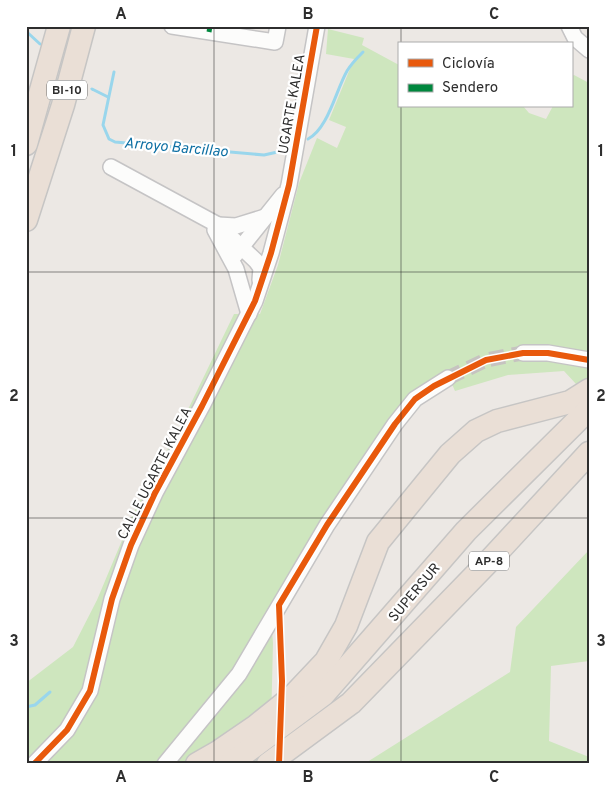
<svg xmlns="http://www.w3.org/2000/svg" width="615" height="790" font-family="Overpass,sans-serif">
<style>
.green{fill:#cee6be}
.lines{fill:none;stroke-linecap:round;stroke-linejoin:round}
.stream{stroke:#99d6ec;stroke-width:3}
.minor-tunnel{stroke:#c6c3c0;stroke-width:15;stroke-dasharray:15 8;stroke-linecap:butt}
.minor-casing{stroke:#c5c4c5;stroke-width:18}
.highway-casing{stroke:#c6c5c4;stroke-width:25}
.minor{stroke:#fcfcfb;stroke-width:15}
.highway{stroke:#eadfd6;stroke-width:22}
.quiet{stroke:#00873e;stroke-width:5;stroke-dasharray:10 5;stroke-linecap:butt}
.cycleway-casing{stroke:#fff;stroke-width:9}
.cycleway{stroke:#e8590c;stroke-width:6}
.grid{fill:none;stroke:#2e2e2e;stroke-width:1;stroke-opacity:0.55}
.labels{text-anchor:middle;stroke-width:4.5;stroke-linejoin:round;paint-order:stroke}
.shield{fill:#fff;stroke:#6d6d6d;stroke-width:1}
.shield-label{font-size:12px;font-weight:bold;fill:#2e2e2e}
.street-label{font-size:14px;fill:#2e2e2e;stroke:#fff}
.water-label{font-size:15px;font-style:italic;fill:#0d6fa3;stroke:#fff}
.neatline{fill:none;stroke:#2e2e2e;stroke-width:2}
.grid-label{font-size:16px;text-anchor:middle;font-weight:bold;fill:#2e2e2e}
</style>
<rect width="100%" height="100%" fill="#ece8e4"/>
<g class="green">
<polygon points="328,29 364,38 362,45 399,65 399,106 523,106 529,113 546,119 553,106 571,106 571,77 574,75 589,83 589,398 564,371 508,375 455,391 447,373 389,423 367,450 270,607 273,643 270,764 26,764 26,683 73,647 97,600 133,514 181,424 234,314 260,314 278,265 299,183 317,138 337,148 346,127 329,120 354,59 326,54"/>
<polygon points="589,550 589,661 551,666 549,741 589,757 589,764 364,764 510,672 516,627"/>
</g>
<g class="lines">
<g class="stream">
<polyline points="26,27 28,33 40,44"/>
<polyline points="114,72 103,125 109,139 115,142 264,155 282,151"/>
<polyline points="92,89 108,97"/>
<path d="M308,139C328,129 336,90 347,71C351,64 357,58 363,52"/>
<polyline points="26,707 35,705 50,692"/>
</g>
<polyline class="minor-tunnel" points="448,378 486,360 523,353"/>
<g class="minor-casing">
<g id="minor">
<polyline points="172,26 275,42 278,26"/>
<polyline points="569,26 575,38 589,50"/>
<polyline points="111,167 218,225 256,261 261,268 260,280"/>
<polyline points="218,225 236,226 265,217"/>
<polyline points="215,230 236,269 249,314"/>
<polyline points="235,255 283,195"/>
<polyline points="523,353 548,353 589,360"/>
<polyline points="34,764 67,730 90,691 112,599 131,545 155,493 202,406 255,301 271,253 289,185 317,26"/>
<polyline points="165,764 239,674 327,525 395,424 415,399 448,378"/>
</g>
</g>
<g class="highway-casing">
<g id="highway">
<polyline points="26,144 59,26"/>
<polyline points="26,220 63,105 84,26"/>
<polyline points="197,764 218,752 256,726 292,697 326,661 346,626 378,542 450,454 476,431 497,421 570,402 589,390"/>
<polyline points="230,764 323,695 466,531 589,409"/>
<polyline points="268,764 351,703 492,558 589,453"/>
</g>
</g>
<use href="#minor" class="minor"/>
<use href="#highway" class="highway"/>
<polyline class="quiet" points="209,32 210,26"/>
<g class="cycleway-casing">
<g id="cycleway">
<polyline points="34,764 67,730 90,691 112,599 131,545 155,493 202,406 255,301 271,253 289,185 317,26"/>
<polyline points="279,764 282,681 279,605 327,525 395,424 415,399 434,386 486,360 523,353 548,353 589,360"/>
</g>
</g>
<use href="#cycleway" class="cycleway"/>
</g>
<path class="grid" d="M214,26V764M401,26V44M401,106V764M26,272H589M26,518H589"/>
<g class="labels">
<g class="shield">
<rect x="47" y="80.5" width="40" height="19" rx="4"/>
<rect x="469" y="551.5" width="40" height="19" rx="4"/>
</g>
<g class="shield-label">
<text x="67" y="94">BI-10</text>
<text x="489" y="565">AP-8</text>
</g>
<g class="street-label">
<text transform="translate(291 104) rotate(-80)" y="5">UGARTE KALEA</text>
<text transform="translate(154 473) rotate(-63)" y="5">CALLE UGARTE KALEA</text>
<text transform="translate(414 592) rotate(-50)" y="5">SUPERSUR</text>
</g>
<g class="water-label">
<text transform="translate(176 147) rotate(5)" y="5">Arroyo Barcillao</text>
</g>
</g>
<rect width="615" height="790" fill="none" stroke="#ffffff" stroke-width="55"/>
<rect x="398" y="42" width="175" height="65" fill="#ffffff" stroke="#ababab"/>
<rect x="408" y="59" width="25" height="8" fill="#e8590c" stroke="#ababab"/>
<text x="442" y="68" font-size="15" fill="#2e2e2e">Ciclovía</text>
<rect x="408" y="84" width="25" height="8" fill="#00873e" stroke="#ababab"/>
<text x="442" y="92" font-size="15" fill="#2e2e2e">Sendero</text>
<rect x="28" y="28" width="560" height="734" class="neatline"/>
<g class="grid-label">
<text x="121" y="19">A</text>
<text x="308" y="19">B</text>
<text x="494" y="19">C</text>
<text x="14" y="156">1</text>
<text x="601" y="156">1</text>
<text x="14" y="401">2</text>
<text x="601" y="401">2</text>
<text x="14" y="646">3</text>
<text x="601" y="646">3</text>
<text x="121" y="782">A</text>
<text x="308" y="782">B</text>
<text x="494" y="782">C</text>
</g>
</svg>
